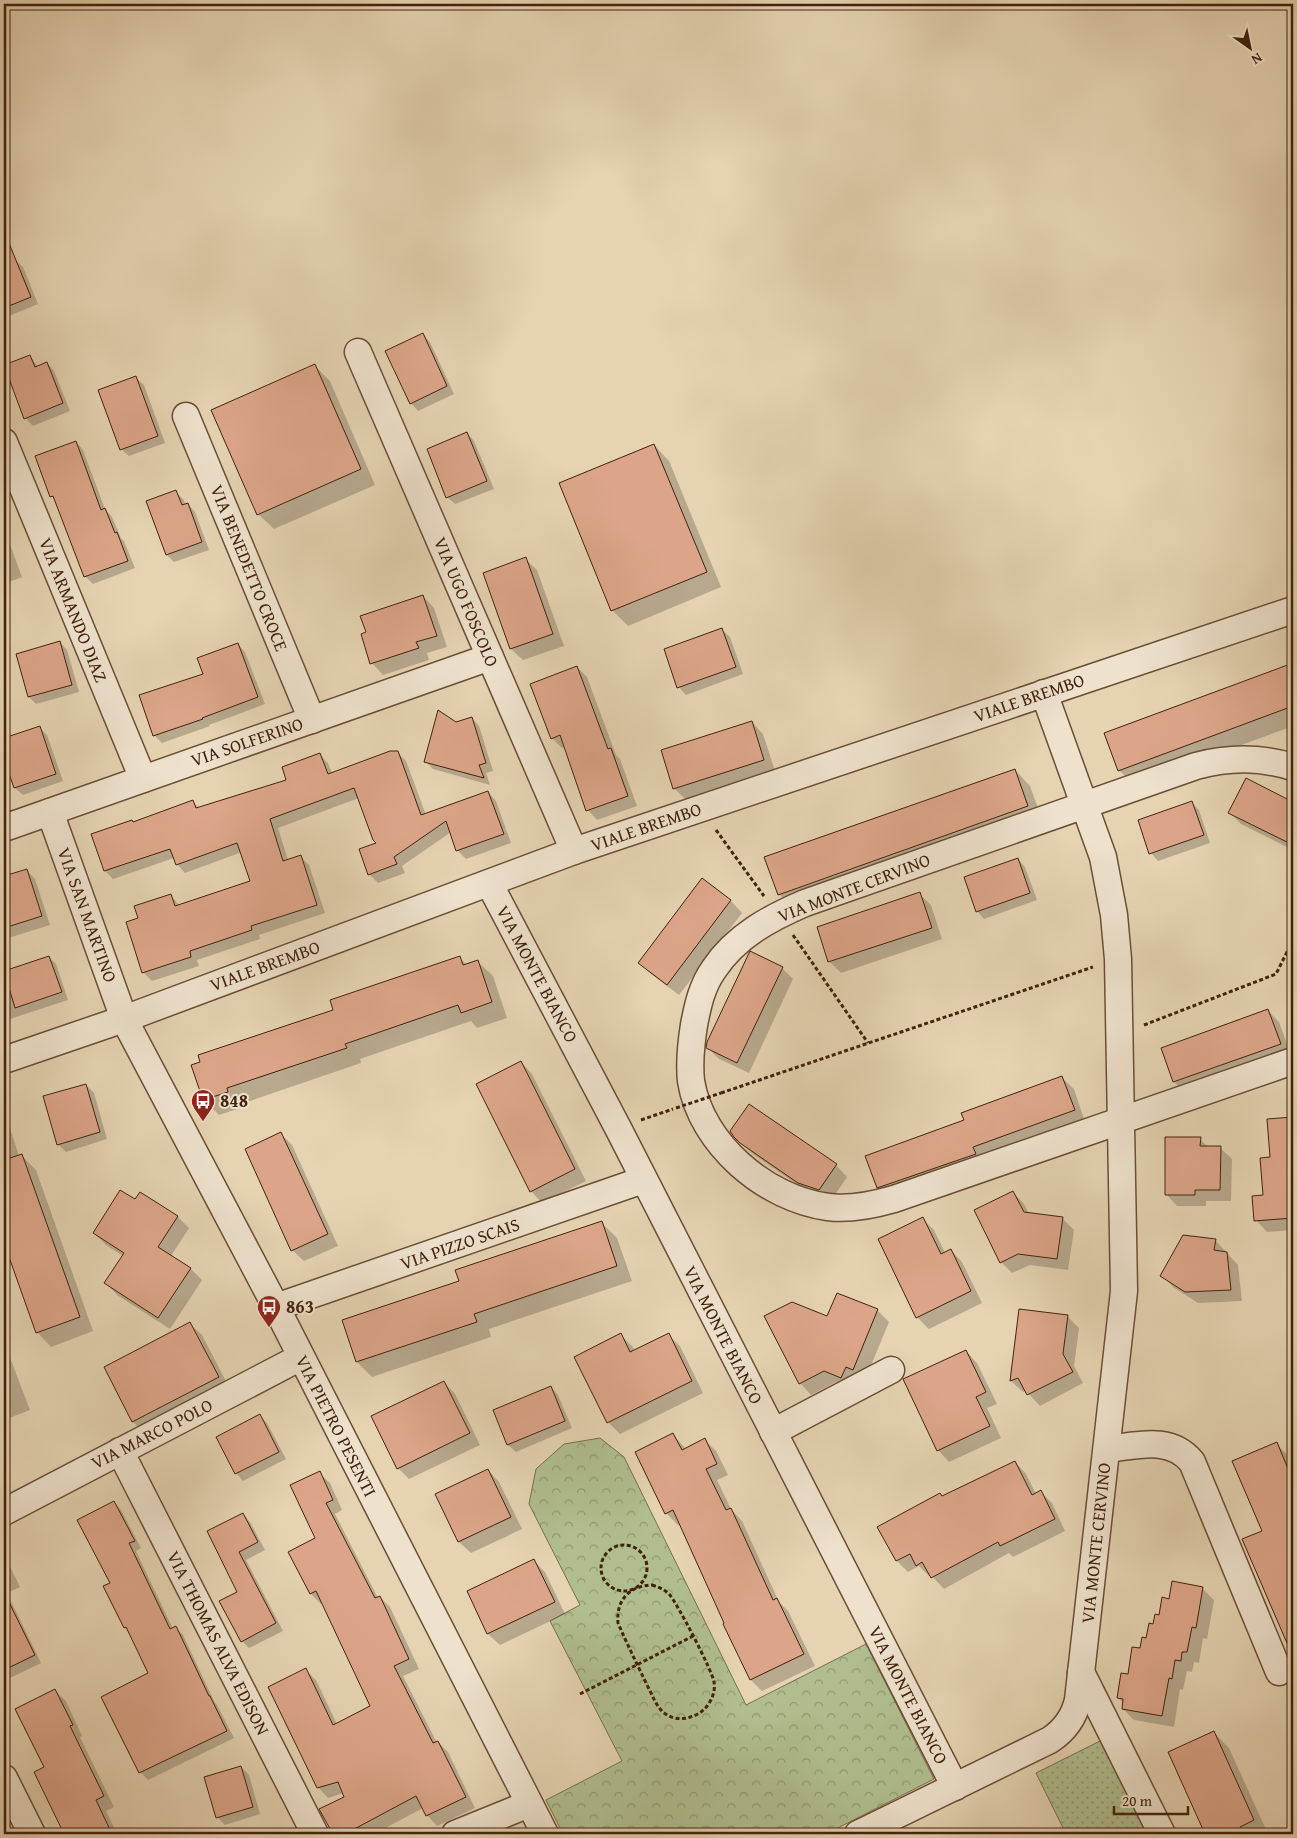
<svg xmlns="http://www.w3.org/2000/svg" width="1297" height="1838" font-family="'Gentium Book Plus',serif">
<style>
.grass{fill:url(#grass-dots);stroke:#79704e}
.park{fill:url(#park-crowns);stroke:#79704e}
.shadow{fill:#0003}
.building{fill:#dca589;stroke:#42220d}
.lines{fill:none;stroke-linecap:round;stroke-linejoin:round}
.street-casing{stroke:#6b4e36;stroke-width:29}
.path{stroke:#42220d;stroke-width:3;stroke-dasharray:4 2.5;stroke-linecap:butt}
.street{stroke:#eee2cd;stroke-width:26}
.path-bridge{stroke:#42220d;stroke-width:3;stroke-dasharray:4 2.5;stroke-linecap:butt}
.labels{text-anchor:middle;stroke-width:4;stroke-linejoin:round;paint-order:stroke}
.street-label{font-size:18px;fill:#42220d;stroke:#eee2cd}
.poi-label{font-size:18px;font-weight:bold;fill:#42220d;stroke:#eee2cd;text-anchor:start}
</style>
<defs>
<pattern id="grass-dots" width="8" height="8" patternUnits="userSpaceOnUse" patternTransform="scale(1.25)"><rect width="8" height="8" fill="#b0be8f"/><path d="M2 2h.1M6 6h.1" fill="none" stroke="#919a73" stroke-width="1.8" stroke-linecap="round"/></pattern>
<pattern id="park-crowns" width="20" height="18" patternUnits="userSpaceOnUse" patternTransform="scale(1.25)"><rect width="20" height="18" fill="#b0be8f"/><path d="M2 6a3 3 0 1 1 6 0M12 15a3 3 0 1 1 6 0" fill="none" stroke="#919a73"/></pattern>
</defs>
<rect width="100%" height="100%" fill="#e5d3b2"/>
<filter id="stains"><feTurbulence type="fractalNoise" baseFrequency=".004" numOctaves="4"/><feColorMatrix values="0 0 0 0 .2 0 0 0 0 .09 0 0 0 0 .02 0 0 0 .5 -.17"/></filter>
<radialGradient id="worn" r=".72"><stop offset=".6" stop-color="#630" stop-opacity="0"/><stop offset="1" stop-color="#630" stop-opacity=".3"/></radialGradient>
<polygon class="grass" points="1104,1739 1152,1834 1066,1834 1036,1773"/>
<polygon class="park" points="600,1438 624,1457 746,1705 866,1644 934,1779 826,1834 563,1834 546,1800 622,1761 550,1621 580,1605 529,1504 536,1469 564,1444"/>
<g class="shadow">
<polygon points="15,260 23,267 38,304 4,318 4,264"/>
<polygon points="423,335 430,342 454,394 418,411 411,403"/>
<polygon points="30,356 38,367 47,363 54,371 70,411 33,426 25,418"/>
<polygon points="315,366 330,381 375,485 274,529 258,514"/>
<polygon points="136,378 144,385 165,443 129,456 121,449"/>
<polygon points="467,433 474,441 494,489 455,504 447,497"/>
<polygon points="76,442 83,450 105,509 112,517 121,538 124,541 135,568 93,584 85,576 58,503 51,496"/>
<polygon points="654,445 669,461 721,587 628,626 612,610"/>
<polygon points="175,491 183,499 186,505 188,504 195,512 209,550 174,562 167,555 147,502"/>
<polygon points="4,534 8,539 22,577 4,584"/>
<polygon points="525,559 537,570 564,646 523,660 511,649 485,573"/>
<polygon points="423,596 434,608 447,647 427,653 429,660 383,675 372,663"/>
<polygon points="722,630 730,637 743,674 686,695 679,687"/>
<polygon points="60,642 67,650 79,692 36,704 29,697"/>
<polygon points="238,644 245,652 265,704 209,725 210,726 162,743 154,735 205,675"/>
<polygon points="1293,665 1293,726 1134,785 1119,770 1105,734"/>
<polygon points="577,667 587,677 616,755 620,759 637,806 597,820 588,810 565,747 562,748 552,738"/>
<polygon points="472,718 479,726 493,771 486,773 490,785 433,769 426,762 456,723"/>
<polygon points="752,722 763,734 775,771 686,800 674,788"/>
<polygon points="39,727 47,735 63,781 23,795 15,788 4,755 4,740"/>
<polygon points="397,752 406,761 426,815 488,792 496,801 511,843 466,859 458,851 451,832 402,866 405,873 378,883 369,874 378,843 359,798 278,828 288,860 300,856 309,865 325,913 259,935 260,939 197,960 199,966 152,981 143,972 139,918 171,896 180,906 251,882 242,852 185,873 177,864 174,858 113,879 105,871 134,823 193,802 200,809 288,781 320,755 328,763 332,773"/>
<polygon points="1015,770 1030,786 1043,822 794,909 779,894"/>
<polygon points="1246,780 1293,803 1293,850 1241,824 1230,813"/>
<polygon points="1191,802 1199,810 1210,843 1158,861 1151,853"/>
<polygon points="1018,859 1025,867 1037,900 984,919 977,911"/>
<polygon points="26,870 35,879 50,925 5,939 4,938 4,877"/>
<polygon points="702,880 731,901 742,913 679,995 651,974 640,963"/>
<polygon points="919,894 931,905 942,939 841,973 829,961"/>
<polygon points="49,957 56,964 68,1000 4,1021 4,972"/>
<polygon points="460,958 467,965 477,961 493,976 507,1018 477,1028 471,1021 360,1059 361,1063 241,1104 243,1107 219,1115 204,1100 193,1066 335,1010"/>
<polygon points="782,968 793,979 749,1073 719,1059 707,1047"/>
<polygon points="1268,1011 1279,1022 1291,1055 1186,1093 1174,1082 1163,1049"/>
<polygon points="521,1062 532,1074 586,1181 542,1203 531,1191"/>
<polygon points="1062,1078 1074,1089 1085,1122 889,1199 878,1187 965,1121"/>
<polygon points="86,1085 94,1093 107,1139 66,1152 58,1144"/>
<polygon points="4,1118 8,1122 19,1156 21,1155 36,1170 93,1331 51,1347 37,1332 10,1257 4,1259"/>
<polygon points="1293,1118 1293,1230 1267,1232 1256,1220 1265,1196 1272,1158 1268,1120"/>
<polygon points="281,1134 292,1145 338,1246 304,1261 292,1250"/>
<polygon points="1200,1139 1209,1148 1220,1148 1232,1159 1231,1201 1206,1201 1206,1206 1177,1206 1166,1194"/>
<polygon points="740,1142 836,1165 847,1177 831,1201 811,1194 753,1154"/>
<polygon points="1013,1192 1024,1204 1029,1214 1062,1218 1074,1230 1068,1270 1030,1265 1012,1273 1001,1262"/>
<polygon points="140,1193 178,1217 189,1228 171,1256 191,1269 202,1280 170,1329 117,1295 106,1283 123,1256 106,1245 94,1233 135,1201"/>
<polygon points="923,1219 934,1230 945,1253 951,1250 962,1262 982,1303 929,1329 917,1317"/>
<polygon points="602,1223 617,1238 632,1281 489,1329 491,1337 372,1377 357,1362 460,1281"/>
<polygon points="1215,1240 1238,1265 1242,1301 1198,1303 1173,1287 1162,1275"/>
<polygon points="877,1310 889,1322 865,1380 853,1389 836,1382 811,1395 800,1383 828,1318"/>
<polygon points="1020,1310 1067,1316 1079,1328 1074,1366 1083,1383 1040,1406 1026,1391 1023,1392 1011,1381"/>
<polygon points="190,1324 202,1335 230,1389 145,1433 133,1422 106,1368"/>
<polygon points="621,1335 632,1346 635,1351 668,1335 680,1346 703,1393 620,1434 608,1422"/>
<polygon points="4,1342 30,1410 4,1420"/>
<polygon points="966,1351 977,1363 997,1404 987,1408 1001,1438 949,1462 938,1450"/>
<polygon points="444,1382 455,1394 480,1445 409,1479 398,1468"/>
<polygon points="551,1387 558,1395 572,1428 516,1452 508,1445 494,1411"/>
<polygon points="260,1416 267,1423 286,1459 243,1481 236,1473"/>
<polygon points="673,1435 686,1449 705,1440 716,1451 728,1475 717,1480 731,1509 742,1521 779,1602 788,1611 815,1666 762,1691 751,1680 724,1624 726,1624 680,1524 678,1525 666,1513"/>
<polygon points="1276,1444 1292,1459 1293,1463 1293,1648 1289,1643 1264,1531"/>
<polygon points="1015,1462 1026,1474 1036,1494 1041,1492 1052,1503 1065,1531 1013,1557 1009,1553 944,1589 931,1575 929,1576 919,1566 908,1572 897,1561 940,1494 943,1497"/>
<polygon points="488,1470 499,1482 522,1529 471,1553 459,1542 437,1495"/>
<polygon points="319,1473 330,1483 342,1510 335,1514 378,1598 380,1597 390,1607 419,1669 403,1676 437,1743 438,1742 448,1752 475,1808 437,1826 427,1815 423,1808 374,1834 334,1834 321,1809 346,1797 344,1793 328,1798 318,1787 305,1670 316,1680 337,1724 372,1707 323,1603 321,1604 311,1594 290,1552 317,1539"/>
<polygon points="114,1502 121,1510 141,1548 136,1551 173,1629 175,1627 183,1635 214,1701 217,1705 234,1738 148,1780 140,1772 103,1698 149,1674 131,1634 125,1628 112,1584"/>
<polygon points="243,1514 250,1522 265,1550 246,1560 283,1631 249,1648 242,1641 239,1592 209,1531"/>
<polygon points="4,1554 20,1587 7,1593 41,1663 4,1681"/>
<polygon points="534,1561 545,1572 565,1614 500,1645 488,1634 468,1592"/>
<polygon points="1202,1588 1214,1600 1207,1639 1203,1638 1199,1663 1194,1662 1192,1672 1187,1671 1183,1690 1180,1689 1174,1727 1134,1720 1123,1709 1124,1703 1118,1698 1141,1650 1170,1600"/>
<polygon points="55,1691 66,1701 82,1736 80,1737 114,1807 106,1811 117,1834 68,1834 64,1825 45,1768"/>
<polygon points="1214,1733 1229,1748 1268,1834 1201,1834 1206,1832"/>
<polygon points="241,1767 249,1775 260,1814 225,1825 217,1817"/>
</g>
<g class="building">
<polygon points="4,231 31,297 4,308"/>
<polygon points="423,333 447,386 410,404 385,351"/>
<polygon points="30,355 35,367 47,362 63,403 24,419 4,365"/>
<polygon points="315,364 361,469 257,515 211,410"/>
<polygon points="136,376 158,436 120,450 98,390"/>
<polygon points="467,432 487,481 446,498 427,449"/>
<polygon points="76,441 101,510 105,508 115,533 117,532 128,561 84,577 53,496 50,497 35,456"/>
<polygon points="654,444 707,572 611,611 559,483"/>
<polygon points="176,490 182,505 188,503 202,542 166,555 146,501"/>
<polygon points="526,557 553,634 510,649 483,573"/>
<polygon points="423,595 437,636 416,642 419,648 370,664 361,634 366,632 360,616"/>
<polygon points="722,628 736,667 677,688 664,649"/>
<polygon points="60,641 72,685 28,697 16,654"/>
<polygon points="238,643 258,697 202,718 203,719 153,736 139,695 203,674 197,658"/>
<polygon points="1293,663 1293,706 1118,771 1104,733"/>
<polygon points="577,666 608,749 611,748 628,796 586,811 560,735 551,739 530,684"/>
<polygon points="438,710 456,722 472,717 486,763 479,765 484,778 424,762"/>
<polygon points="752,721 764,760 673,789 661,750"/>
<polygon points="40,726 56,774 14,788 4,759 4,738"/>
<polygon points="390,751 398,751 421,815 488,791 504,834 456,851 446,821 394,857 397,864 368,875 359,849 376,843 373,840 354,788 270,819 283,861 301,855 317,905 251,926 252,930 190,951 191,957 142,973 126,922 138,918 134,906 171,894 175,906 250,881 237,843 176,865 170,849 104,871 91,834 132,820 133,822 193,800 196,808 286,780 282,767 320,753 328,774"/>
<polygon points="1015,769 1028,806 778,895 764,857"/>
<polygon points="1246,778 1293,802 1293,845 1228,813"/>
<polygon points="1192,801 1204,835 1149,854 1138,820"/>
<polygon points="1018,858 1030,893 976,912 964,877"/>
<polygon points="27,869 42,916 4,928 4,876"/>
<polygon points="702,878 731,900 667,985 638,963"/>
<polygon points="920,892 932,928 828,962 817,927"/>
<polygon points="750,951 783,967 737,1063 706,1048 707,1042"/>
<polygon points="49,956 62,992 15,1008 4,971"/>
<polygon points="460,956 463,965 478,960 492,1002 461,1013 458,1005 345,1044 347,1048 227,1088 228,1092 203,1100 191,1065 200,1062 198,1055 333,1010 330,1000"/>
<polygon points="1268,1009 1281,1044 1173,1082 1161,1048"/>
<polygon points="521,1061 575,1169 530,1192 476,1084"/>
<polygon points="1062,1076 1075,1110 973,1147 976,1154 877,1188 865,1156 964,1120 961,1113"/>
<polygon points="86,1084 100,1132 57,1145 43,1096"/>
<polygon points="749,1104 837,1164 819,1190 798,1183 740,1143 734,1137 730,1131"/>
<polygon points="1293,1117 1293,1218 1254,1221 1252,1196 1263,1195 1260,1158 1270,1157 1267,1119"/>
<polygon points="281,1132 328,1234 291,1251 245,1149"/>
<polygon points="1165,1137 1201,1137 1200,1146 1221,1146 1220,1190 1195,1190 1195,1195 1165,1195"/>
<polygon points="22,1154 80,1317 36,1333 4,1243 4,1160"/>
<polygon points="120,1190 135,1199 140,1192 178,1216 158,1247 191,1268 158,1318 104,1283 124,1253 93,1233"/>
<polygon points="1013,1191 1024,1212 1063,1217 1057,1259 1018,1254 1000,1263 974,1210"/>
<polygon points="923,1217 941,1254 951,1249 971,1291 916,1318 878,1239"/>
<polygon points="602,1221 617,1266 474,1314 477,1322 356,1362 342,1320 459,1281 455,1270"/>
<polygon points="1183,1235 1216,1239 1214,1250 1227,1252 1231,1290 1185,1292 1160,1276"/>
<polygon points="837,1293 878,1309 853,1370 846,1367 841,1378 824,1371 799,1384 764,1316 792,1302 827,1316"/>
<polygon points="1019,1309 1068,1315 1063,1354 1073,1372 1027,1395 1018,1378 1010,1381"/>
<polygon points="190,1322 219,1377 132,1422 104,1367"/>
<polygon points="621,1333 630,1352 669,1333 692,1381 607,1423 574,1357"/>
<polygon points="966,1350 986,1392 976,1397 990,1426 937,1451 903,1379"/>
<polygon points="444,1381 470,1433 397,1469 371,1416"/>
<polygon points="551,1386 565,1421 507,1445 493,1410"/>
<polygon points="260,1414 279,1452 235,1474 216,1437"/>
<polygon points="673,1433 682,1450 705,1438 717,1464 706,1469 726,1510 731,1508 773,1600 777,1598 804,1654 750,1680 723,1624 724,1623 673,1510 665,1514 635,1452"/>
<polygon points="1277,1442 1293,1481 1293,1657 1242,1539 1262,1531 1232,1461"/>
<polygon points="1015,1461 1032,1495 1041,1490 1055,1519 1000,1546 998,1542 931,1578 922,1562 916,1566 910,1554 896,1561 877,1527 940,1493 942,1496"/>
<polygon points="488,1469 511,1517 458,1542 435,1494"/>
<polygon points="320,1471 333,1500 326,1503 375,1598 380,1596 409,1659 394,1666 433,1743 438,1741 466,1797 426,1816 416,1796 345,1834 333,1834 319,1809 344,1797 338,1782 317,1788 268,1687 306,1668 333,1725 370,1706 316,1591 310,1594 288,1552 315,1538 290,1485"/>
<polygon points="114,1501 135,1541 129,1543 170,1629 176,1626 209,1696 210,1696 227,1731 139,1773 101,1697 148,1673 126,1627 124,1628 103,1586 110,1583 77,1520"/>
<polygon points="243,1513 258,1542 239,1552 276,1623 241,1642 219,1601 237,1592 207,1531"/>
<polygon points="534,1559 555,1602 487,1634 467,1591"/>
<polygon points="1172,1581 1203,1587 1196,1628 1192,1627 1187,1652 1182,1652 1181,1661 1175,1660 1172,1679 1169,1678 1162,1716 1122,1709 1123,1699 1117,1698 1121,1673 1128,1674 1132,1647 1140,1648 1142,1637 1146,1638 1149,1623 1153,1624 1155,1614 1159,1615 1162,1597 1169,1599"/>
<polygon points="4,1592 35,1655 4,1670"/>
<polygon points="55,1689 73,1725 70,1726 104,1796 96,1800 112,1834 64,1834 34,1772 44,1767 15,1709"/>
<polygon points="1214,1731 1254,1820 1240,1827 1244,1834 1205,1834 1168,1752"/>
<polygon points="241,1766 253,1807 216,1818 204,1777"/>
</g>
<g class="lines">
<g class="street-casing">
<g id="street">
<polyline points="358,352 574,851"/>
<polyline points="186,416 312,720"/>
<polyline points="4,442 143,779"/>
<path d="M1293,767C1260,757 1230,757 1196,766L805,903C770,918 736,936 714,969C702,986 698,1004 694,1025C691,1044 689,1062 691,1081C701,1144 766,1199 828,1207C850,1210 873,1205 894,1199L1293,1061"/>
<polyline points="50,812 124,1019 276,1307 545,1834"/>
<polyline points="4,828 490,657"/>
<polyline points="489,883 618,1128 955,1787"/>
<polyline points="4,1060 124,1019 574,851 1293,610"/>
<polyline points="276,1307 643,1180"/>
<polyline points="773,1432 891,1370"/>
<path d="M1107,1449C1137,1446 1170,1435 1192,1462L1279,1672"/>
<polyline points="120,1451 315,1834"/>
<polyline points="4,1512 301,1357"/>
<polyline points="1081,1672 1162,1834"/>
<polyline points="4,1778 32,1834"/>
<polyline points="455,1834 529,1804"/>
<path d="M858,1834L1050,1740C1065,1730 1074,1718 1078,1700L1124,1291L1118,959L1114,915L1103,857L1044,693"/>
</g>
</g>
<g class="path">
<polyline points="716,830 764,896"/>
<polyline points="793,935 868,1043"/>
<polyline points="1144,1025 1276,974 1293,940"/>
<polyline points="721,1093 1093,967"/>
<polyline points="641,1120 673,1109"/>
<circle cx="624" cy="1568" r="23"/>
<path d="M652,1585C658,1587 664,1589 669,1594C676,1601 713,1672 714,1682C716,1693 710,1705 701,1712C689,1720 673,1722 662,1711C655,1704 652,1694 647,1685C637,1664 627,1644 618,1623C616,1600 629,1586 652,1585Z"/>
<polyline points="580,1694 693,1636"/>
</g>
<use href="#street" class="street"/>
<polyline class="path-bridge" points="676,1108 721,1093"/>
</g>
<defs>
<g id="bus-pin" transform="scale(1.25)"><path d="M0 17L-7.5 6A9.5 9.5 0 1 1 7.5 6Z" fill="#8f2418" stroke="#eee2cd"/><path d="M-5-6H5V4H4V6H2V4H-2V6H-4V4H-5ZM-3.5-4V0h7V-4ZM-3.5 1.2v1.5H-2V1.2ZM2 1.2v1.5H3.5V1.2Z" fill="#fff"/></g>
</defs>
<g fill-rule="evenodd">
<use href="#bus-pin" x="203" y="1101"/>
<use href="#bus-pin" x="269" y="1307"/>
</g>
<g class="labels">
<g class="street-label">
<text transform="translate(249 568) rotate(68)" y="6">VIA BENEDETTO CROCE</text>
<text transform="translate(466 602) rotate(67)" y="6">VIA UGO FOSCOLO</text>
<text transform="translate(73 610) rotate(68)" y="6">VIA ARMANDO DIAZ</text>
<text transform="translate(1029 698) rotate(-19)" y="6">VIALE BREMBO</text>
<text transform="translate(247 742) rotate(-19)" y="6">VIA SOLFERINO</text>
<text transform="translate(646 827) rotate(-19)" y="6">VIALE BREMBO</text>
<text transform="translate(854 888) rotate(-21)" y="6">VIA MONTE CERVINO</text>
<text transform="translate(87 915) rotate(70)" y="6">VIA SAN MARTINO</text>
<text transform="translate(265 966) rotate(-20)" y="6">VIALE BREMBO</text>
<text transform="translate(537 974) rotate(62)" y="6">VIA MONTE BIANCO</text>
<text transform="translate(460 1244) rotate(-19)" y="6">VIA PIZZO SCAIS</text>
<text transform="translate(723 1335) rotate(63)" y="6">VIA MONTE BIANCO</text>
<text transform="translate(336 1426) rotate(63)" y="6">VIA PIETRO PESENTI</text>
<text transform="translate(152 1434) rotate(-27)" y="6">VIA MARCO POLO</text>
<text transform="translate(1096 1543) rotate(-84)" y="6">VIA MONTE CERVINO</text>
<text transform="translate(218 1643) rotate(63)" y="6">VIA THOMAS ALVA EDISON</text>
<text transform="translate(908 1695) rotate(63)" y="6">VIA MONTE BIANCO</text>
</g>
<g class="poi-label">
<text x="220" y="1107">848</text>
<text x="286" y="1313">863</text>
</g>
</g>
<rect width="1297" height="1838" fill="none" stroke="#e5d3b2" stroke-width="20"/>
<rect x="5" y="5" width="1287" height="1828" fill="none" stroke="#42220d" stroke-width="2.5"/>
<rect x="10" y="10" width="1277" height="1818" fill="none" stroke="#42220d"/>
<g transform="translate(1250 48) rotate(147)" stroke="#eee2cd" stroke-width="4" paint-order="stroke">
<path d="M0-4L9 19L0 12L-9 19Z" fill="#42220d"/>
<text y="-8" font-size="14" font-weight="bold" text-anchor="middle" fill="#42220d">N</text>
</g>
<path d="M1114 1806v8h74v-8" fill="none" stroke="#42220d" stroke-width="2.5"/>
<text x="1122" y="1806" font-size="15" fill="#42220d" stroke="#eee2cd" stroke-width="4" paint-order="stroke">20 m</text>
<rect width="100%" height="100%" filter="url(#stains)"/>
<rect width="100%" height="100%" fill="url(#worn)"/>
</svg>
